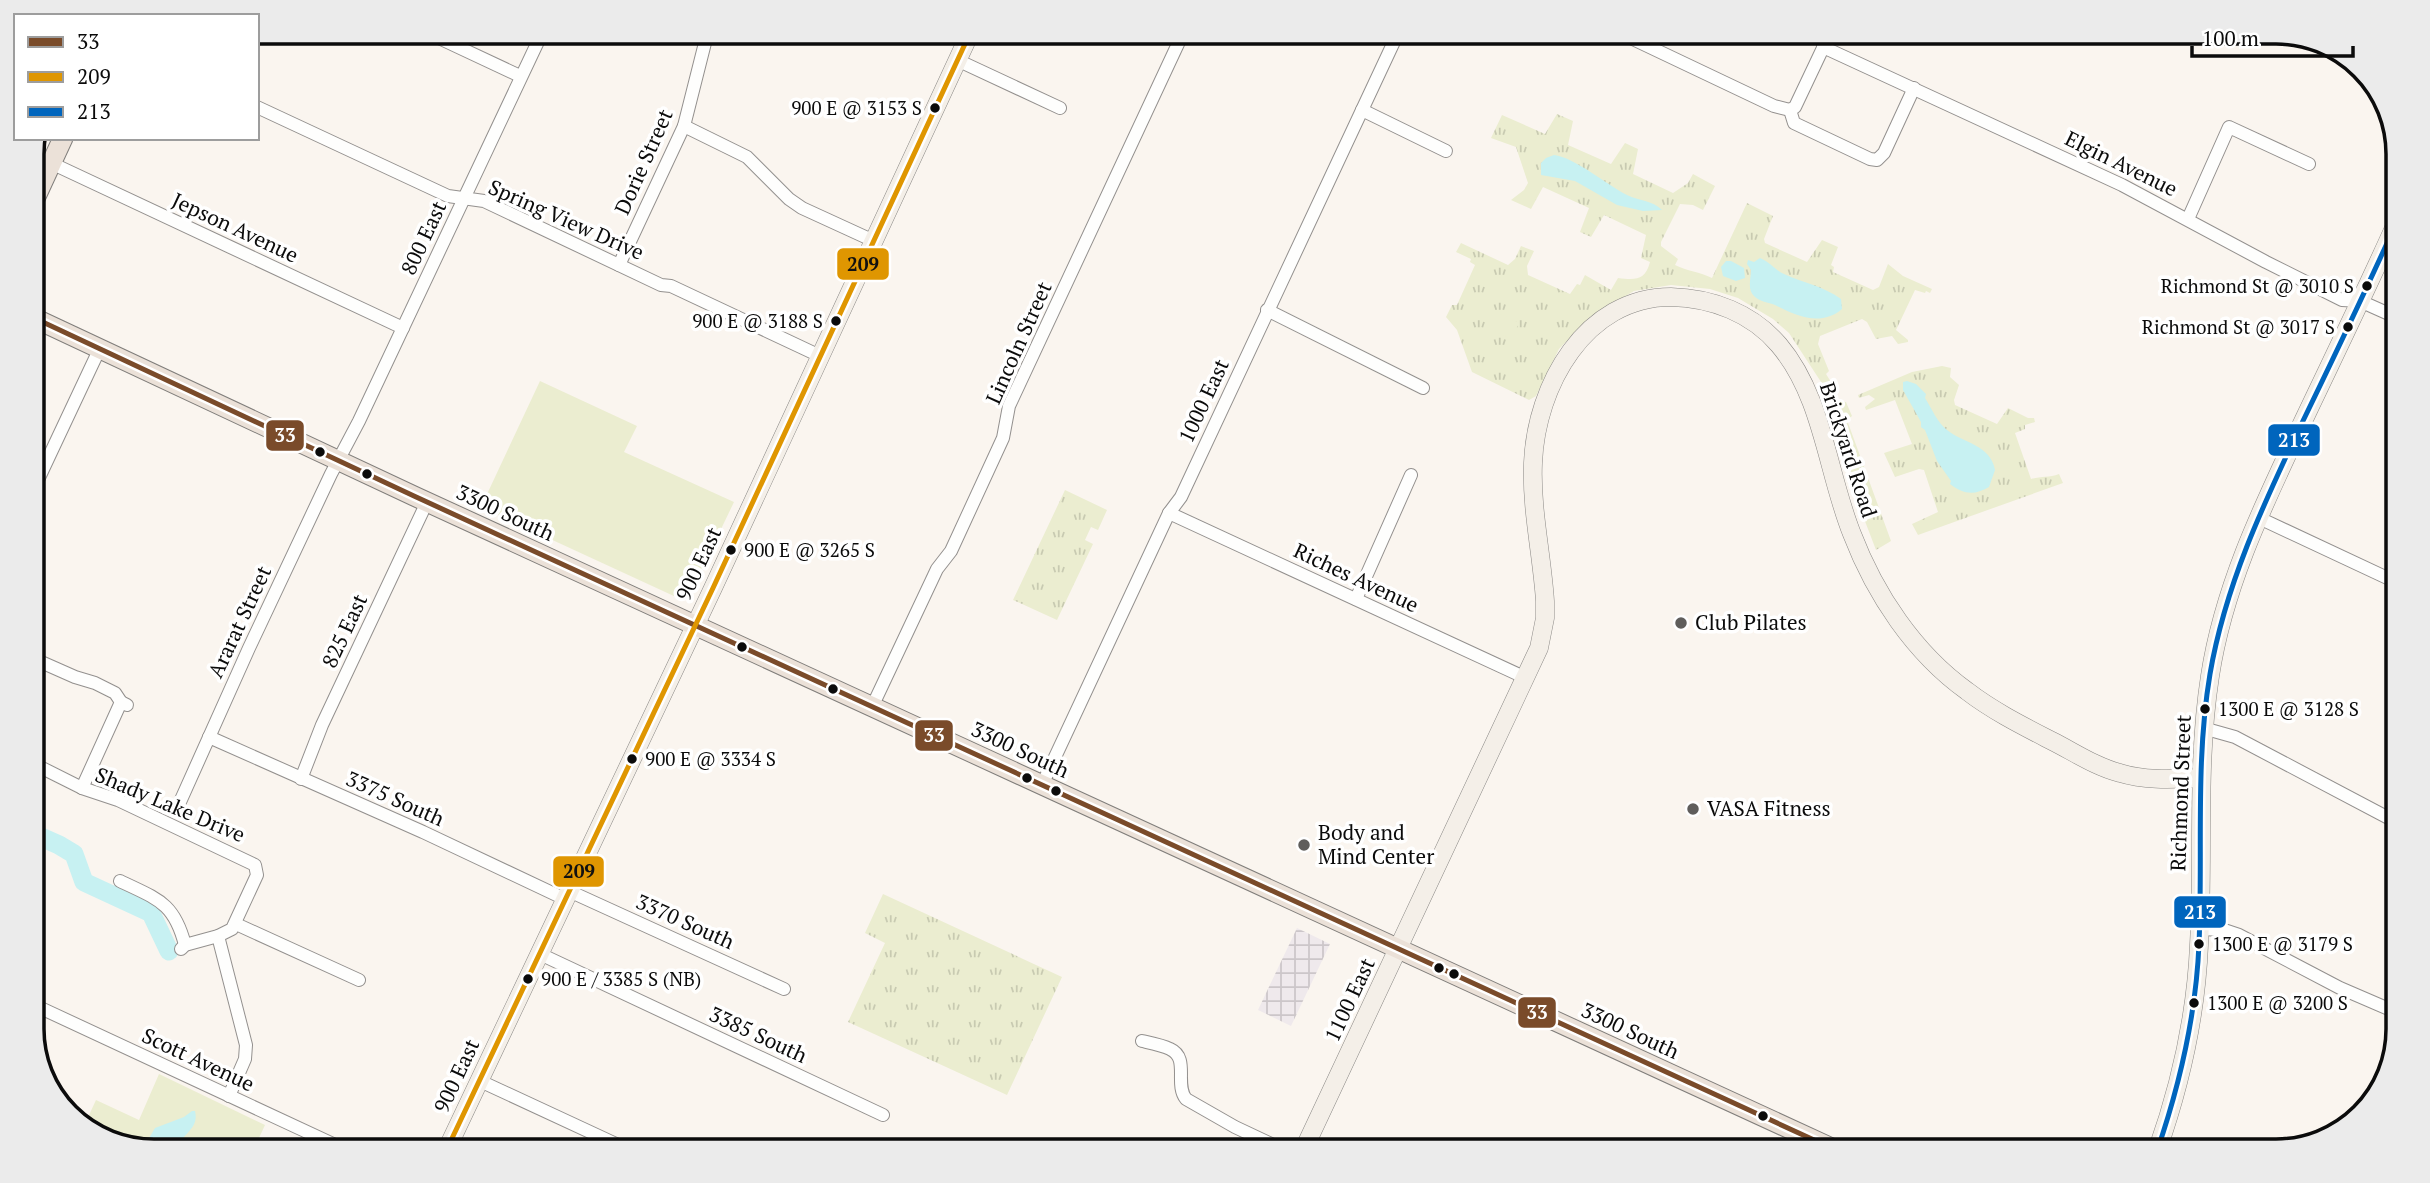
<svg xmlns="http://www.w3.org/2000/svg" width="2430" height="1183" font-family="'PT Serif',serif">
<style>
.industrial{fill:url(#industrial-grid)}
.grass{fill:url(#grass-tufts)}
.park{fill:#ebedd0}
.water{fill:#c7f1f2}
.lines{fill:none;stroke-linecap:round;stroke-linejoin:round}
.river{stroke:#c7f1f2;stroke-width:19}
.street-casing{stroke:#93908e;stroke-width:14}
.secondary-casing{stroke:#898784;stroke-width:19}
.primary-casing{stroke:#807e7b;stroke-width:21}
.street{stroke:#fefefd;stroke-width:12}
.secondary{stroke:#f4efe8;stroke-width:18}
.primary{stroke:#ebe1d8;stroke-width:19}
.bus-1-casing{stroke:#fff;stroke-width:10}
.bus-2-casing{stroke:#fff;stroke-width:10}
.bus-3-casing{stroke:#fff;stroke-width:10}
.bus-1{stroke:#7a4b2a;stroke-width:5}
.bus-2{stroke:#df9601;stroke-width:5}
.bus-3{stroke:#0065bd;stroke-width:5}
.bus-dot{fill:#0b0b0b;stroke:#fff;stroke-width:2.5}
.poi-dot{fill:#5f5d5b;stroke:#fff;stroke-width:2.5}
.labels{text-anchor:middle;stroke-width:7;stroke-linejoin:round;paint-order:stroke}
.bus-label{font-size:19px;fill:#0b0b0b;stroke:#fff;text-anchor:start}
.street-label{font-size:21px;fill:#0b0b0b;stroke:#fff}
.poi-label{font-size:21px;fill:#0b0b0b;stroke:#fff;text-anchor:start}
.rim{fill:none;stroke:#0b0b0b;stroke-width:3.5}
.line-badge{stroke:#fff;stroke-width:2.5}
.badge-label{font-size:19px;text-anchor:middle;font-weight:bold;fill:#fff}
.pale-badge-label{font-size:19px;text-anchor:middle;font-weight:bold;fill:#111}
</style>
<defs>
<pattern id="industrial-grid" width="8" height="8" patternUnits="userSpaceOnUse" patternTransform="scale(1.75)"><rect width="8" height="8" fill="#efe9ec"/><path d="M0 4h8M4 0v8" fill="none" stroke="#ccc6c9"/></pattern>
<pattern id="grass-tufts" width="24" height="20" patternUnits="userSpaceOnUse" patternTransform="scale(1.75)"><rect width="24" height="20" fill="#ebedd0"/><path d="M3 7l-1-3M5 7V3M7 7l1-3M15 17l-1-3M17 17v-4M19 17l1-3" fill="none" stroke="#c8cab1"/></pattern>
</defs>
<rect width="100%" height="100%" fill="#faf5ef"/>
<polygon class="industrial" points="1297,928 1330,944 1291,1026 1258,1010"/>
<g class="grass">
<path d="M1557,114L1573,121L1568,145L1611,164L1625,143L1638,149L1633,174L1673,193L1688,183L1693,174L1715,186L1703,210L1693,205L1680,204L1661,242V246L1678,259L1675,265C1687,271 1700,272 1712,278L1747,203L1773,216L1764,239L1765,243L1807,262L1822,240L1838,247L1831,265L1834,267L1833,272L1873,290L1879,287L1888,264L1903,276L1932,289L1930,293L1926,291L1925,293L1915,290L1896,330L1908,340V342L1898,344L1892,336L1876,339L1867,322L1862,319L1820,336L1818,344L1829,371L1826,374L1831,382L1823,385L1789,333L1773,319L1738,298L1710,289L1671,285L1634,291L1590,317L1559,349L1536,396L1529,400L1472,372L1457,330L1446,317L1452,305H1457L1475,265L1470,262L1471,259L1456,252L1461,243L1508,265L1515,259L1521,246L1534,251L1527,266L1528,275L1570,294L1577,284L1580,285L1585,275L1611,290L1618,278C1635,280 1645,281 1650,262L1641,258L1646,235L1604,215L1591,237L1580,232L1589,208L1543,187L1531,209L1511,200L1524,190L1528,183L1516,147L1491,138L1502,115L1545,134Z"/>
<path d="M1942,366L1951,368L1950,377L1959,385L1954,400L1955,405L1997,424L2008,408L2028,418H2034L2035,422L2025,425V429L2015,433L2031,479C2041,476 2049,478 2059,474L2063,483L1918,535L1912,524L1938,512L1924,470L1919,469L1895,477L1884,453L1912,444L1895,400L1866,410L1865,407L1875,399L1869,395L1859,398L1858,395L1912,372Z"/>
<polygon points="1838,401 1846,402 1852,416 1847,420 1891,541 1876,550 1850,482 1831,410"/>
<polygon points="1065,490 1107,510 1098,530 1091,527 1085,540 1093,544 1057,620 1013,600"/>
<polygon points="883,894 1062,977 1007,1095 848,1022 885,943 865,933"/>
</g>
<g class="park">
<polygon points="1500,314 1519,323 1512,339 1492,330"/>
<polygon points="540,381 637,426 624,452 734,502 688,598 676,597 481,507"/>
<polygon points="159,1074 265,1125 253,1151 153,1151 100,1139 84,1126 96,1100 139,1120"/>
</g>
<g class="water">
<path d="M1554,155C1574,157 1607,185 1627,195C1639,201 1652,200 1662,210L1643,211L1617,205L1575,181L1541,175V163L1546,158Z"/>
<path d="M1760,258C1770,262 1775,270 1784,274C1804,283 1823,286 1841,299L1842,309C1821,327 1796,316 1775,305C1768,302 1760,302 1754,296C1747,289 1751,279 1751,270L1747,264L1748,260L1754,262Z"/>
<polygon points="1726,261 1731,261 1744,268 1745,278 1736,281 1723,276 1721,267"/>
<path d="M1907,381L1916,384L1926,394L1925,398C1932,409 1937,422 1947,430C1963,443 1991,445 1995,470L1989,487C1974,496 1963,494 1950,484L1951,481L1937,461L1925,430L1921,427V422L1903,390V382Z"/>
<path d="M192,1111H195C200,1131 178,1134 178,1151L145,1150V1145L155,1128L184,1117Z"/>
</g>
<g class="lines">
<polyline class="river" points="32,833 59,845 74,854 84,882 151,913 169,951"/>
<g class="street-casing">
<g id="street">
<polyline points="424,31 520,76"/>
<polyline points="1616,31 1774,106 1790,110"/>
<polyline points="1823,47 2122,185 2266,262 2342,300 2360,301 2398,318"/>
<polyline points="957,60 1060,108"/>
<polyline points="257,107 448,196 484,201 661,285 671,286 820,356"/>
<polyline points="1362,110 1446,151"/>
<polyline points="1790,110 1794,123 1870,159 1877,160 1884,153 1914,88"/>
<polyline points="1790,110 1795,107 1831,31"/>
<polyline points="684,126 747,157 789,199 802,208 874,241"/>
<polyline points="51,163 403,328"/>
<polyline points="2188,219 2229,127 2309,164"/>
<polyline points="619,265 684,126 708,31"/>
<polyline points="1267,310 1423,388"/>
<polyline points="37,482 100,348"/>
<polyline points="1169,513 1526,678"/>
<polyline points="2257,517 2398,583"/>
<polyline points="1356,599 1411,475"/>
<polyline points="32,658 75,677 95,683 115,693 121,702 127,705"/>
<polyline points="872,707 937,569 951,551 1003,438 1009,406 1184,31"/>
<polyline points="2203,728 2235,737 2398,823"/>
<polyline points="209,737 423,832 565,899"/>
<polyline points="32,763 82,788 118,800 255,865 257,875 232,929 218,936 185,945 181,949"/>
<polyline points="301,779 322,725 427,502"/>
<polyline points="1042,785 1169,513 1181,497 1399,31"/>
<polyline points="82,788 121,702"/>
<polyline points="180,802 249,648 331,474 359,421 543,31"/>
<path d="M120,881C157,899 174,902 185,945"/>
<polyline points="569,891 784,989"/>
<polyline points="236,924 359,980"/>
<polyline points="2200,929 2224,930 2239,935 2340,988 2398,1013"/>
<polyline points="218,936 246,1045 245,1059 229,1096"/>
<polyline points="540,954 883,1115"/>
<polyline points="32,1004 348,1151"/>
<path d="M1142,1041C1151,1043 1162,1045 1170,1049C1190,1058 1174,1084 1186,1099L1235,1127L1286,1151"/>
<polyline points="480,1081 631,1151"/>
<polyline points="959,1151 962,1145"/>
</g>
</g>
<g class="secondary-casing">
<g id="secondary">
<polyline points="446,1151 713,588 971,31"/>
<path d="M1303,1151L1539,648L1545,618V601C1542,555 1531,509 1533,463C1536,386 1585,297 1671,297C1712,298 1752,313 1779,345C1823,397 1827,472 1852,534C1875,594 1914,653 1967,691C1993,711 2023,726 2052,741C2074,752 2096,767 2120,773C2146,781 2174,779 2201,778"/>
<path d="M2157,1151C2180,1086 2196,1015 2199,945C2204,855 2196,766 2210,676C2223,590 2260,512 2297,434C2331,362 2366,291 2398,219"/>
</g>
</g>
<g class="primary-casing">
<g id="primary">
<polyline points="32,205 63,138"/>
<polyline points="32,317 414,496 1838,1151"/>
</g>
</g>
<use href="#street" class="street"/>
<use href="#secondary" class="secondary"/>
<use href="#primary" class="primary"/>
<g class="bus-1-casing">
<polyline id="bus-1" points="32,317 414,496 1838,1151"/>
</g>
<g class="bus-2-casing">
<polyline id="bus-2" points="446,1151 713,588 971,31"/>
</g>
<g class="bus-3-casing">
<path id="bus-3" d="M2157,1151C2180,1084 2196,1015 2199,944C2203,854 2195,763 2210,674C2225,586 2263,505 2301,425C2334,357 2367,288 2398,219"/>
</g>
<use href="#bus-1" class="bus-1"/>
<use href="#bus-2" class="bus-2"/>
<use href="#bus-3" class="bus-3"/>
</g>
<g class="bus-dot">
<circle cx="935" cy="108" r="6"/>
<circle cx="2367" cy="286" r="6"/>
<circle cx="836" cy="321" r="6"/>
<circle cx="2348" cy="327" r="6"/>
<circle cx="320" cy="452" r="6"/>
<circle cx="367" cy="474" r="6"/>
<circle cx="731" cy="550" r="6"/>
<circle cx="742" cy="647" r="6"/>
<circle cx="833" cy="689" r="6"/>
<circle cx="2205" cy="709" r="6"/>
<circle cx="632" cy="759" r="6"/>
<circle cx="1027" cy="778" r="6"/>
<circle cx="1056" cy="791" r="6"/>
<circle cx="2199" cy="944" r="6"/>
<circle cx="1439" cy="968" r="6"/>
<circle cx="1454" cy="974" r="6"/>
<circle cx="528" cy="979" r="6"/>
<circle cx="2194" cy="1003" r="6"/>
<circle cx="1763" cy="1116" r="6"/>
</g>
<g class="poi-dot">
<circle cx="1681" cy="623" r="7"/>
<circle cx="1693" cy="809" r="7"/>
<circle cx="1304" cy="845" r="7"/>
</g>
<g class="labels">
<g class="bus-label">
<text x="922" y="115" text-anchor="end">900 E @ 3153 S</text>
<text x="2354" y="293" text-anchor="end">Richmond St @ 3010 S</text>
<text x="823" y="328" text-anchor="end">900 E @ 3188 S</text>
<text x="2335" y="334" text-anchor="end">Richmond St @ 3017 S</text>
<text x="744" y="557">900 E @ 3265 S</text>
<text x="2218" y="716">1300 E @ 3128 S</text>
<text x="645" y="766">900 E @ 3334 S</text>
<text x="2212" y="951">1300 E @ 3179 S</text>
<text x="541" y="986">900 E / 3385 S (NB)</text>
<text x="2207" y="1010">1300 E @ 3200 S</text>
</g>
<g class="street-label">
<text transform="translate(644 162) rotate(-66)" y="7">Dorie Street</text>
<text transform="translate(2121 164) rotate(26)" y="7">Elgin Avenue</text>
<text transform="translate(566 220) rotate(24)" y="7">Spring View Drive</text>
<text transform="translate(235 228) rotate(25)" y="7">Jepson Avenue</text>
<text transform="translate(424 238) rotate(-65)" y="7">800 East</text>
<text transform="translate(1019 343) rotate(-66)" y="7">Lincoln Street</text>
<text transform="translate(1204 401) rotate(-65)" y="7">1000 East</text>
<text transform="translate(1848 450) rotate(72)" y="7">Brickyard Road</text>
<text transform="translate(505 513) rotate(25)" y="7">3300 South</text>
<text transform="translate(699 564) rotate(-65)" y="7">900 East</text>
<text transform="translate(1356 578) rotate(25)" y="7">Riches Avenue</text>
<text transform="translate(240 622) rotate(-65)" y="7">Ararat Street</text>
<text transform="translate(345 631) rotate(-65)" y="7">825 East</text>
<text transform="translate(1020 750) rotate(25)" y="7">3300 South</text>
<text transform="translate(2181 793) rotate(-88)" y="7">Richmond Street</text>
<text transform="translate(395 799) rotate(24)" y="7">3375 South</text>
<text transform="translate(170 805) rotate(23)" y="7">Shady Lake Drive</text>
<text transform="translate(685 922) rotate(24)" y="7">3370 South</text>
<text transform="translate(1350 1000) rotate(-65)" y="7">1100 East</text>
<text transform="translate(1630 1031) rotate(25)" y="7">3300 South</text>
<text transform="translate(758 1035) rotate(25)" y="7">3385 South</text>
<text transform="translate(198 1060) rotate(25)" y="7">Scott Avenue</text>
<text transform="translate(457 1076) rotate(-65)" y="7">900 East</text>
</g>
<g class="poi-label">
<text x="1695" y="630">Club Pilates</text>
<text x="1707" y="816">VASA Fitness</text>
<text x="1318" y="840">Body and<tspan x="1318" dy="24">Mind Center</tspan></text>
</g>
</g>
<path d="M0 0H2430V1183H0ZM154 44H2276A110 110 0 0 1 2386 154V1029A110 110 0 0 1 2276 1139H154A110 110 0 0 1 44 1029V154A110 110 0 0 1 154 44Z" fill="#ebebeb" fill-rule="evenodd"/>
<path class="rim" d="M154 44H2276A110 110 0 0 1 2386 154V1029A110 110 0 0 1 2276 1139H154A110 110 0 0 1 44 1029V154A110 110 0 0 1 154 44Z"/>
<g class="line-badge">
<rect x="836" y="247" width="54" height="34" rx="7" fill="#df9601"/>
<rect x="265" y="419" width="40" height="33" rx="7" fill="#7a4b2a"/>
<rect x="2267" y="423" width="54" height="34" rx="7" fill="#0065bd"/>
<rect x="914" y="719" width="40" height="33" rx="7" fill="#7a4b2a"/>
<rect x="552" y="855" width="53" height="33" rx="7" fill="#df9601"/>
<rect x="2173" y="895" width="54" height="34" rx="7" fill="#0065bd"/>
<rect x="1517" y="996" width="40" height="33" rx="7" fill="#7a4b2a"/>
</g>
<g class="badge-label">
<text x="285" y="442">33</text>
<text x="2294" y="447">213</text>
<text x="934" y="742">33</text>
<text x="2200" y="919">213</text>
<text x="1537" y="1019">33</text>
</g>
<g class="pale-badge-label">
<text x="863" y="271">209</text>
<text x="579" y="878">209</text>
</g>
<rect x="14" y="14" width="245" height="126" fill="#ffffff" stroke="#9d9d9d" stroke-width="2"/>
<rect x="28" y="37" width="35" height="10" fill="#7a4b2a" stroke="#9d9d9d" stroke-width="2"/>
<text x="77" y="49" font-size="21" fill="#0b0b0b">33</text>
<rect x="28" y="72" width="35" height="10" fill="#df9601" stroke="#9d9d9d" stroke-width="2"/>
<text x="77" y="84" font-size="21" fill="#0b0b0b">209</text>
<rect x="28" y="107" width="35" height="10" fill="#0065bd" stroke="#9d9d9d" stroke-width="2"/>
<text x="77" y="119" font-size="21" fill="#0b0b0b">213</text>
<path d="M2192 46v10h161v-10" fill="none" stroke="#0b0b0b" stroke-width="3.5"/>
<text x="2202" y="46" font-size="21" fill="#0b0b0b" stroke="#ffffff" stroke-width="5" paint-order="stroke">100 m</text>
</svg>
